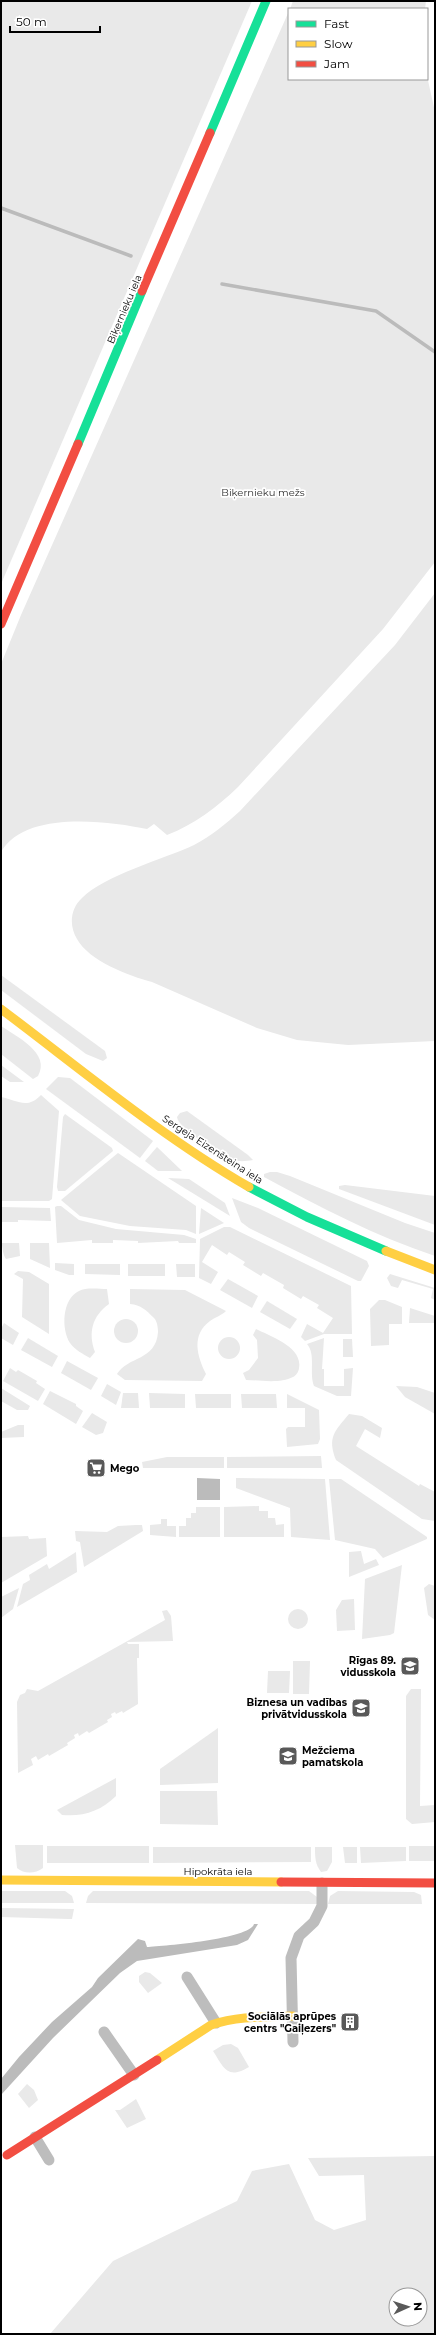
<svg xmlns="http://www.w3.org/2000/svg" width="436" height="2335" font-family="Montserrat,sans-serif">
<style>
.green{fill:#e9e9e9;fill-rule:evenodd}
.water{fill:#bbb}
.lines{fill:none;stroke-linecap:round;stroke-linejoin:round}
.stream{stroke:#bbb;stroke-width:3.5}
.street{stroke:#bdbdbd;stroke-width:11}
.fast{stroke:#16e098;stroke-width:9}
.slow{stroke:#ffcf43;stroke-width:9}
.jam{stroke:#f24e42;stroke-width:9}
.labels{text-anchor:middle;stroke-width:3.5;stroke-linejoin:round;paint-order:stroke}
.street-label{font-size:10px;fill:#000;stroke:#fff}
.park-label{font-size:10px;fill:#2e2e2e;stroke:#fff}
.poi-label{font-size:10px;font-weight:bold;fill:#000;stroke:#fff;text-anchor:end}
</style>
<rect width="100%" height="100%" fill="#fff"/>
<g class="green">
<polygon points="1,1 252,1 1,584"/>
<polygon points="293,1 426,1 425,9 290,9"/>
<path d="M289,11V79H427V76L435,112V562L383,629L238,787C216,808 195,824 167,835L154,824L147,829C108,821 25,810 1,852V664L21,615Z"/>
<path d="M435,593V1041L348,1045L297,1040L257,1028L152,982C129,976 89,961 77,939C69,926 70,909 82,898C103,876 164,859 194,845C211,836 226,824 240,811L395,645Z"/>
<polygon points="1,975 105,1051 107,1058 103,1061 86,1054 1,990"/>
<path d="M1,1026C17,1037 51,1053 38,1076L33,1079L1,1054Z"/>
<polygon points="1,1065 24,1082 10,1082 1,1076"/>
<polygon points="58,1077 70,1078 153,1141 140,1158 46,1089"/>
<path d="M41,1095L59,1111L52,1199L49,1201H1V1097C17,1100 27,1110 41,1095Z"/>
<path d="M187,1111L248,1155L253,1160C247,1161 240,1162 234,1160C222,1155 178,1129 177,1117L180,1113Z"/>
<polygon points="65,1114 112,1148 113,1151 65,1191 58,1191 57,1187 63,1117"/>
<polygon points="157,1147 182,1171 158,1171 145,1161"/>
<polygon points="118,1153 196,1206 196,1234 186,1230 130,1226 80,1216 61,1200"/>
<path d="M270,1172H277L290,1176L405,1223L435,1233V1256C375,1236 320,1207 264,1177V1174Z"/>
<polygon points="168,1178 189,1179 225,1203 230,1216"/>
<polygon points="345,1185 435,1196 435,1225 339,1189 339,1186"/>
<polygon points="232,1198 258,1208 367,1261 369,1266 361,1281 358,1281 249,1228 241,1222"/>
<polygon points="57,1206 61,1206 79,1220 116,1229 184,1235 196,1239 196,1243 179,1243 178,1241 138,1243 138,1241 113,1240 113,1243 92,1243 92,1240 57,1243 55,1207"/>
<path d="M1,1207L50,1208L51,1221L18,1220V1222H1L2,1243H19L20,1256L6,1259C0,1251 1,1219 1,1207Z"/>
<polygon points="201,1208 224,1223 199,1234"/>
<polygon points="224,1227 230,1227 351,1286 352,1334 324,1334 305,1341 301,1337 307,1324 323,1333 333,1318 317,1308 319,1305 303,1296 301,1299 283,1288 284,1285 263,1273 261,1276 243,1265 245,1262 229,1252 227,1255 212,1245 202,1262 218,1272 211,1284 199,1278 200,1239"/>
<polygon points="30,1243 49,1243 50,1268 30,1259"/>
<polygon points="55,1263 74,1264 74,1275 69,1275 55,1270"/>
<polygon points="85,1264 120,1264 120,1275 85,1274"/>
<rect x="128" y="1264" width="37" height="12"/>
<polygon points="176,1264 195,1264 195,1277 177,1277"/>
<polygon points="18,1271 29,1272 49,1284 49,1334 22,1317 23,1279 14,1274"/>
<polygon points="390,1274 435,1288 435,1300 431,1298 433,1289 402,1280 398,1288 391,1286 387,1278"/>
<polygon points="228,1279 258,1296 252,1308 220,1290"/>
<path d="M107,1289L109,1304C92,1316 88,1333 95,1352L90,1358C83,1354 75,1350 70,1343C61,1329 62,1299 79,1291C86,1287 99,1289 107,1289Z"/>
<path d="M130,1289L185,1290L226,1311C221,1316 215,1317 210,1321C191,1335 197,1356 206,1374L202,1381L125,1380L117,1374C128,1356 156,1361 158,1332C158,1327 157,1321 154,1318C146,1310 141,1305 130,1304Z"/>
<polygon points="379,1300 385,1300 402,1307 402,1324 389,1324 389,1345 371,1346 370,1309"/>
<polygon points="267,1301 297,1319 290,1329 260,1312"/>
<polygon points="410,1308 435,1316 435,1323 409,1323"/>
<circle cx="126" cy="1331" r="12"/>
<polygon points="4,1323 19,1333 13,1345 1,1338 1,1329"/>
<path d="M256,1329C270,1336 303,1347 299,1368C299,1371 296,1376 293,1377C280,1384 259,1380 246,1380L243,1373L249,1370L258,1358L257,1340L253,1335Z"/>
<circle cx="229" cy="1348" r="11"/>
<polygon points="28,1338 58,1356 52,1367 21,1350"/>
<path d="M324,1338L322,1369H324V1386H344V1369L353,1368L351,1396H337L314,1386C309,1373 316,1354 307,1344Z"/>
<polygon points="343,1339 352,1339 353,1357 343,1357"/>
<polygon points="67,1361 98,1378 91,1390 61,1373"/>
<polygon points="10,1368 16,1372 18,1370 37,1381 36,1383 45,1389 38,1401 3,1381"/>
<polygon points="107,1384 121,1392 116,1405 101,1396"/>
<polygon points="396,1386 417,1387 435,1393 435,1414 405,1397"/>
<polygon points="1,1388 30,1406 28,1410 17,1410 1,1401"/>
<polygon points="50,1391 76,1404 76,1406 83,1411 76,1424 43,1404"/>
<polygon points="123,1393 138,1393 139,1408 121,1408"/>
<polygon points="149,1393 185,1394 185,1408 150,1408"/>
<polygon points="195,1394 231,1394 231,1408 196,1408"/>
<polygon points="241,1394 276,1394 277,1408 242,1408"/>
<polygon points="287,1394 319,1410 320,1439 318,1444 287,1447 286,1429 288,1427 305,1427 305,1408 287,1408"/>
<polygon points="92,1413 107,1422 103,1433 96,1435 82,1427"/>
<path d="M349,1414L362,1416L382,1428L380,1438L365,1429L356,1446L419,1486L420,1484L435,1492V1521L422,1519L336,1460C327,1437 335,1431 349,1414Z"/>
<polygon points="18,1425 24,1425 24,1437 1,1438 1,1432"/>
<polygon points="321,1456 322,1468 227,1468 227,1457"/>
<polygon points="167,1457 224,1457 224,1468 143,1468 142,1462"/>
<polygon points="236,1478 325,1479 330,1540 291,1537 290,1508 236,1488"/>
<polygon points="329,1479 341,1479 427,1537 427,1539 383,1558 375,1549 335,1540"/>
<polygon points="259,1506 259,1511 268,1511 268,1518 275,1518 276,1525 284,1524 284,1537 224,1537 224,1507"/>
<polygon points="196,1507 220,1507 220,1537 179,1537 179,1526 186,1526 186,1518 191,1518 191,1513 196,1513"/>
<polygon points="161,1519 167,1519 167,1526 176,1526 176,1537 150,1535 150,1525 161,1524"/>
<polygon points="136,1525 142,1525 143,1531 84,1567 80,1542 76,1541 75,1531 107,1532 118,1526"/>
<polygon points="28,1536 29,1539 46,1538 47,1556 1,1583 1,1537"/>
<polygon points="361,1551 364,1564 376,1559 379,1565 349,1577 349,1552"/>
<polygon points="76,1552 77,1572 17,1607 23,1584 30,1580 29,1575 47,1564 49,1569"/>
<polygon points="402,1565 394,1633 390,1635 362,1639 365,1579"/>
<polygon points="429,1584 435,1586 435,1620 428,1615 424,1588"/>
<polygon points="19,1588 13,1609 1,1618 1,1597"/>
<polygon points="354,1599 355,1630 337,1631 336,1610 342,1600"/>
<circle cx="298" cy="1619" r="10"/>
<polygon points="167,1610 171,1616 173,1641 127,1642 128,1644 139,1644 139,1658 137,1658 138,1704 123,1713 122,1711 116,1714 115,1712 111,1714 112,1717 107,1720 108,1722 89,1733 87,1731 79,1736 78,1733 74,1735 75,1738 67,1743 68,1745 49,1756 48,1754 38,1760 36,1756 31,1759 33,1765 18,1773 17,1702 20,1695 25,1693 27,1689 38,1691 165,1620 162,1611"/>
<polygon points="293,1661 310,1661 309,1694 293,1694"/>
<polygon points="268,1671 290,1671 289,1693 267,1693"/>
<polygon points="411,1689 421,1689 420,1806 435,1805 435,1822 412,1824 406,1819 406,1696"/>
<polygon points="218,1728 218,1783 160,1785 160,1769"/>
<path d="M116,1778V1796C101,1811 83,1817 62,1815L57,1810Z"/>
<polygon points="160,1791 217,1791 218,1825 160,1824"/>
<path d="M15,1845H43V1868C35,1874 24,1874 17,1868Z"/>
<rect x="47" y="1846" width="102" height="17"/>
<rect x="409" y="1846" width="26" height="15"/>
<polygon points="153,1847 311,1847 311,1862 153,1863"/>
<path d="M315,1847H332V1862L327,1871L321,1872C315,1864 315,1857 315,1847Z"/>
<polygon points="343,1847 357,1847 357,1863 345,1863"/>
<polygon points="360,1847 406,1847 406,1861 361,1863"/>
<polygon points="1,1891 65,1891 72,1896 74,1903 1,1903"/>
<polygon points="93,1891 309,1891 317,1897 317,1904 86,1903 88,1896"/>
<polygon points="338,1891 414,1892 421,1895 422,1904 328,1904 330,1896"/>
<polygon points="1,1908 74,1909 72,1919 69,1919 1,1917"/>
<polygon points="145,1972 150,1973 162,1983 148,1993 139,1982 139,1976"/>
<path d="M231,2044L238,2048L249,2067C227,2080 224,2068 213,2051L223,2045Z"/>
<polygon points="27,2084 34,2090 38,2100 29,2108 18,2094"/>
<polygon points="136,2099 146,2119 127,2128 115,2110 120,2110"/>
<path d="M435,2156V2334H50L113,2261L237,2201L252,2171L289,2164L315,2220L334,2230L366,2220L364,2175L319,2176L308,2158ZM396,2295H420V2319H396Z"/>
</g>
<g class="water">
<polygon points="197,1478 220,1479 220,1500 197,1500"/>
<path d="M254,1924H258L248,1940L237,1945L137,1961L120,1973L53,2038L1,2095V2079L19,2057L52,2022L92,1987L98,1978L138,1939L145,1941L147,1947C164,1946 250,1939 254,1924Z"/>
</g>
<g class="lines">
<g class="stream">
<polyline points="1,208 131,256"/>
<polyline points="222,284 376,311 435,352"/>
</g>
<g class="street">
<polyline points="187,1977 216,2023"/>
<polyline points="104,2032 134,2075"/>
<polyline points="293,2042 291,1958 299,1936 314,1922 322,1906 322,1883"/>
<polyline points="35,2137 49,2160"/>
</g>
<g class="fast">
<polyline points="210,133 266,1"/>
<polyline points="78,444 142,291"/>
<polyline points="249,1187 307,1217 386,1251"/>
</g>
<g class="slow">
<path d="M1,1009C82,1070 161,1136 249,1187"/>
<polyline points="386,1251 435,1270"/>
<polyline points="1,1880 281,1882"/>
<path d="M157,2060L211,2025C238,2016 265,2017 293,2016"/>
</g>
<g class="jam">
<polyline points="142,291 210,133"/>
<polyline points="1,624 78,444"/>
<polyline points="281,1882 435,1883"/>
<polyline points="7,2155 157,2060"/>
</g>
</g>
<defs>
<g id="supermarket-square" transform="scale(1)"><rect x="-9" y="-9" width="18" height="18" rx="4" fill="#595959" stroke="#fff"/><path d="M-6-5.5h2.5l.6 2H6L4.5 2H-2.5L-4.4-4H-6ZM-1.5 3.2a1.3 1.3 0 1 0 .1 0ZM3 3.2a1.3 1.3 0 1 0 .1 0Z" fill="#fff"/></g>
<g id="school-square" transform="scale(1)"><rect x="-9" y="-9" width="18" height="18" rx="4" fill="#595959" stroke="#fff"/><path d="M0-5L7-2L0 1L-7-2ZM-4 1L0 2.5L4 1V4Q0 6-4 4Z" fill="#fff"/></g>
<g id="building-square" transform="scale(1)"><rect x="-9" y="-9" width="18" height="18" rx="4" fill="#595959" stroke="#fff"/><path d="M-4-6H4V6H1V3H-1V6H-4ZM-2.5-4.3h1.7v1.8h-1.7ZM.8-4.3h1.7v1.8H.8ZM-2.5-1h1.7V.8h-1.7ZM.8-1h1.7V.8H.8Z" fill="#fff"/></g>
</defs>
<g fill-rule="evenodd">
<use href="#supermarket-square" x="96" y="1468"/>
<use href="#school-square" x="410" y="1666"/>
<use href="#school-square" x="361" y="1708"/>
<use href="#school-square" x="288" y="1756"/>
<use href="#building-square" x="350" y="2022"/>
</g>
<g class="labels">
<g class="street-label">
<text transform="translate(124 309) rotate(-67)" y="4">Biķernieku iela</text>
<text transform="translate(213 1149) rotate(33)" y="4">Sergeja Eizenšteina iela</text>
<text x="218" y="1875">Hipokrāta iela</text>
</g>
<g class="park-label">
<text x="263" y="496">Biķernieku mežs</text>
</g>
<g class="poi-label">
<text x="110" y="1472" text-anchor="start">Mego</text>
<text x="396" y="1664">Rīgas 89.<tspan x="396" dy="12">vidusskola</tspan></text>
<text x="347" y="1706">Biznesa un vadības<tspan x="347" dy="12">privātvidusskola</tspan></text>
<text x="302" y="1754" text-anchor="start">Mežciema<tspan x="302" dy="12">pamatskola</tspan></text>
<text x="336" y="2020">Sociālās aprūpes<tspan x="336" dy="12">centrs "Gaiļezers"</tspan></text>
</g>
</g>
<rect width="436" height="2335" fill="none" stroke="#000000" stroke-width="4"/>
<rect x="288" y="8" width="140" height="72" fill="#ffffff" stroke="#999999"/>
<rect x="296" y="21" width="20" height="6" fill="#16e098" stroke="#999999"/>
<text x="324" y="28" font-size="12" fill="#000000">Fast</text>
<rect x="296" y="41" width="20" height="6" fill="#ffcf43" stroke="#999999"/>
<text x="324" y="48" font-size="12" fill="#000000">Slow</text>
<rect x="296" y="61" width="20" height="6" fill="#f24e42" stroke="#999999"/>
<text x="324" y="68" font-size="12" fill="#000000">Jam</text>
<g transform="translate(408 2307) rotate(87)"><circle r="19" fill="#ffffff" stroke="#999999"/>
<path d="M0-3L7 15L0 10L-7 15Z" fill="#595959"/>
<text y="-6" font-size="11" font-weight="bold" text-anchor="middle" fill="#000000">N</text>
</g>
<path d="M10 26v6h90v-6" fill="none" stroke="#000000" stroke-width="2"/>
<text x="16" y="26" font-size="12" fill="#000000" stroke="#ffffff" stroke-width="3" paint-order="stroke">50 m</text>
</svg>
